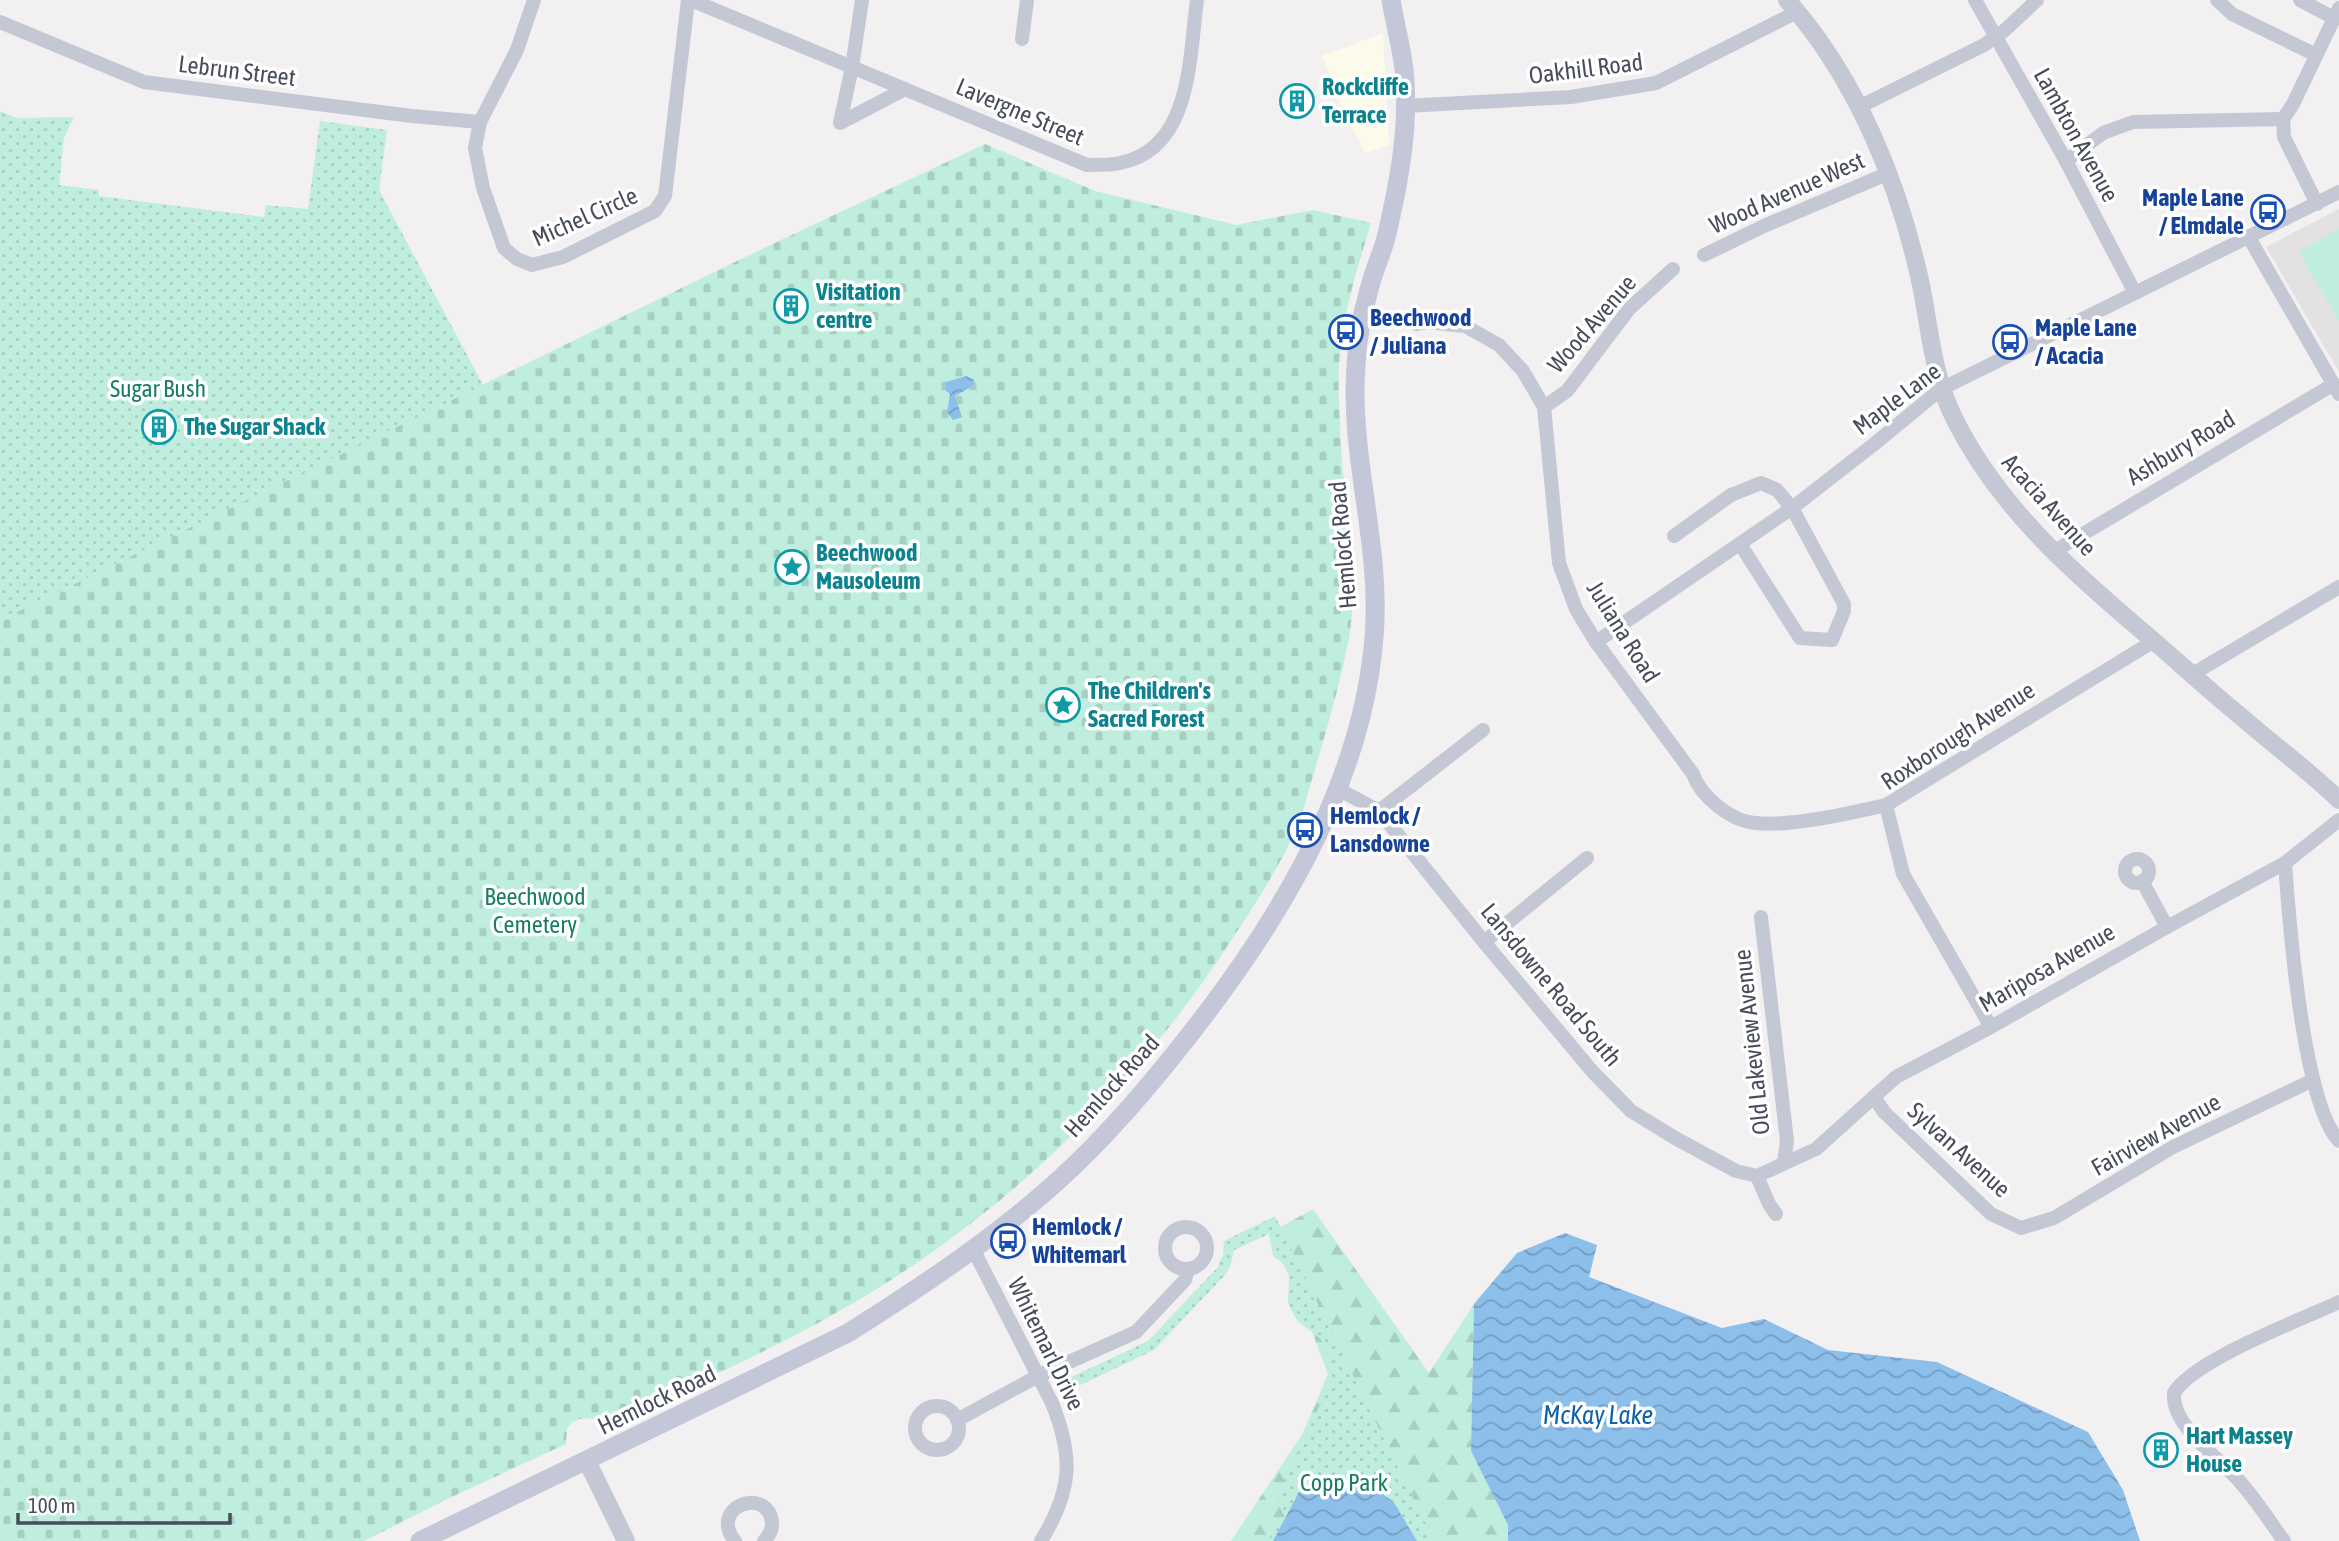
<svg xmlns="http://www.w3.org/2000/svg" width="2339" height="1541" font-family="'Asap Condensed',sans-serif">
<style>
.commercial{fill:#fcfbea}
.education{fill:#e3e1e2}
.green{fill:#bfeede}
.forest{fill:url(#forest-firs)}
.cemetery{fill:url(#cemetery-stones)}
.park{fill:url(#park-dots)}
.water{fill:url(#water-waves)}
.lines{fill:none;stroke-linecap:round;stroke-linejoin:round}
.minor{stroke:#c3c8d4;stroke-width:14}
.tertiary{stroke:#c3c8d4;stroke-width:18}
.secondary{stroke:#c3c7d8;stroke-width:19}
.labels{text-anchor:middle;stroke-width:7;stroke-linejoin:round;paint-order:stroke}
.street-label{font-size:24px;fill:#484d5d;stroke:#fff}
.culture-label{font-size:24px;font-weight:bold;fill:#0d838f;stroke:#fff;text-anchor:start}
.transit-label{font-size:24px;font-weight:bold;fill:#164399;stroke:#fff;text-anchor:start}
.park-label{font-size:24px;fill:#197e65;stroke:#fff}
.water-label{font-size:26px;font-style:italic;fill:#0f61a9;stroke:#fff}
</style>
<defs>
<pattern id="forest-firs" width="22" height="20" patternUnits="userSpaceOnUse" patternTransform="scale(1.75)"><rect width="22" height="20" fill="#bfeede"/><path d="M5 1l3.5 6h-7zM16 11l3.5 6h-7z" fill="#a6cec1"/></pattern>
<pattern id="cemetery-stones" width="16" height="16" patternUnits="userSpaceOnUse" patternTransform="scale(1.75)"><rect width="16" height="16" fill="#bfeede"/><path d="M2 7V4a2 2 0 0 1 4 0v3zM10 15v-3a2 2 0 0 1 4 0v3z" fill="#a6cec1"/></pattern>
<pattern id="park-dots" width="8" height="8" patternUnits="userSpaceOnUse" patternTransform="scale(1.75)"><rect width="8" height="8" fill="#bfeede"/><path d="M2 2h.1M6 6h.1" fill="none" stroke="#a6cec1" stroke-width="1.8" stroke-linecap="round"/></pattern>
<pattern id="water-waves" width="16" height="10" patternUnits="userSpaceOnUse" patternTransform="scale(1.75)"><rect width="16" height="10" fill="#8dbfeb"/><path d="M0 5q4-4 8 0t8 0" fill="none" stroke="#759dc2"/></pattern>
</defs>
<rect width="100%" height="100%" fill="#f2f0f0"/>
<polygon class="commercial" points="1383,33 1389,145 1365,153 1343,110 1322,56"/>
<polygon class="education" points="2339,209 2339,372 2266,247"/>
<polygon class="green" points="2339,229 2339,321 2299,252"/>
<polygon class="forest" points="1313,1209 1429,1373 1474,1304 1471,1451 1508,1525 1508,1541 1231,1541 1303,1433 1328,1374 1288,1267 1273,1256 1268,1228 1277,1229"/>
<path class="cemetery" d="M985,144L1095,191L1236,225L1313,210L1371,223C1359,263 1346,303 1341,344C1337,372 1339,401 1340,429C1342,499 1361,568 1349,638C1340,684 1327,728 1314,773C1308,790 1305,808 1298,825C1281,865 1256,903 1232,939C1138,1085 1011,1208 862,1298C782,1346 696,1383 612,1423C595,1420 579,1412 567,1428L566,1444L445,1500L364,1541H0V620L741,259Z"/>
<g class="park">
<polygon points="0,111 17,118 74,117 64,138 59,185 99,190 99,196 264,217 266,205 308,209 320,121 387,130 379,190 483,385 0,620"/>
<polygon points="1275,1216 1434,1541 1268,1541 1274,1530 1285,1516 1276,1496 1333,1378 1324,1361 1328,1354 1320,1338 1297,1321 1288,1303 1289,1276 1269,1234 1234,1250 1231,1264 1225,1275 1154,1350 1072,1389 1067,1379 1148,1341 1217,1268 1223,1255 1224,1241"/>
</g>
<g class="water">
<polygon points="966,376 974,380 973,386 955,396 962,417 953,420 947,412 950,394 945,390 946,382"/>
<polygon points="1565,1233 1597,1245 1589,1277 1722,1328 1764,1319 1828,1350 1937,1362 2088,1432 2123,1490 2140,1541 1508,1541 1508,1525 1471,1451 1474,1304 1517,1253"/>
<polygon points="1323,1475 1356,1479 1393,1501 1417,1541 1273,1541 1299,1492"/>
</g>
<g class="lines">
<g class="minor">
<polyline points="534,0 517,50 480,122 475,148 483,188 504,248 517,259 532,265 563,257 655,211 665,196 688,0"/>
<path d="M691,0L1087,165C1097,164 1109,166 1120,163C1192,149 1189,58 1197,0"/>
<polyline points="862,0 852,67 840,123 905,89"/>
<polyline points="1975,0 2066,161 2135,293"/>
<polyline points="2217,0 2232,14 2316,55"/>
<polyline points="2300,0 2334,18"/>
<polyline points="0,22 144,82 412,116 480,122"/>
<polyline points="1022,39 1027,0"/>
<polyline points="1405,106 1571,97 1656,83 1797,12"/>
<polyline points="1859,107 1984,45 2005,30 2037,0"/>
<polyline points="2283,119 2293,104 2339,8"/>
<polyline points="2283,119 2284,137 2317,204"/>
<polyline points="2066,161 2103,133 2133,122 2283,119"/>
<polyline points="2248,236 2339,394"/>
<polyline points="1704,255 1764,226 1889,173"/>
<path d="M1416,324L1427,322L1465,326L1499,345L1523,371L1544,407L1559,563L1576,609L1596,642L1693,774C1701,797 1731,821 1755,823C1791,827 1850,813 1886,805L2154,641"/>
<polyline points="1544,407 1567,391 1629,309 1673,269"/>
<polyline points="1674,536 1731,495 1761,483 1777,490 1792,508 1844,604 1844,611 1832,640 1800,638 1740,544"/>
<polyline points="2053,552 2334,384"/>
<polyline points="1596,642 1792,508 1873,445 1941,389 2339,192"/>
<polyline points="2191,675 2339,587"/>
<polyline points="1338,789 1379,811 1484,942 1592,1071 1631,1111 1675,1138 1736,1171 1757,1176 1816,1149 1896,1077 1991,1027 2167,927 2285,863 2339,820"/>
<polyline points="1886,805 1903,874 1991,1027"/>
<polyline points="1379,811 1483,730"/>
<circle cx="2137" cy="871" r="12"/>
<path d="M2285,863C2289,920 2303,1103 2339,1141"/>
<polyline points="2142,881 2167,927"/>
<polyline points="1761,917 1787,1141 1784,1163"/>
<polyline points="1484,942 1587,858"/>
<polyline points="1874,1097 1884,1112 1991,1214 2021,1228 2054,1218 2173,1147 2313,1080"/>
<polyline points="1757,1176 1769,1204 1776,1214"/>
<circle cx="1186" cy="1248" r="21"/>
<path d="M973,1249L1052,1403C1074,1458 1072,1490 1041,1541"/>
<circle cx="937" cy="1428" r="22"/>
<polyline points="957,1420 1038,1376 1136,1332 1185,1280 1188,1269"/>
<path d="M735,1541C708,1508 765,1485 772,1521C773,1529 770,1535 764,1541"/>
<path d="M2284,1541C2270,1522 2257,1501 2241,1483C2221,1459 2171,1427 2174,1393C2193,1360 2301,1320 2339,1302"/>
</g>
<g class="tertiary">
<path d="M1787,0C1857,79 1899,183 1921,285C1930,330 1933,376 1954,418C1997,505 2069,569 2142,631C2174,658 2205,687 2238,714C2271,743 2307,769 2339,800"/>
<polyline points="587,1461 626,1541"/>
</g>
<path class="secondary" d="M420,1541L848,1333C916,1290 983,1246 1044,1193C1092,1152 1137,1101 1176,1052C1271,934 1362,791 1374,637C1382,546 1349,457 1356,366C1357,341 1362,314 1369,290C1373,272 1381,256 1386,238C1399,183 1410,125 1404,69C1401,46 1395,23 1391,0"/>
</g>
<defs>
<g id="building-ring" transform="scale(1.75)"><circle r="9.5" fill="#fff" stroke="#0f9aa8" stroke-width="1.5"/><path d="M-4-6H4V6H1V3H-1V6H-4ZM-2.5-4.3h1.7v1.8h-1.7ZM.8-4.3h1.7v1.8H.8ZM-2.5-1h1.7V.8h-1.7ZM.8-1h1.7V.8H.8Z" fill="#0f9aa8"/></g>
<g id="bus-ring" transform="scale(1.75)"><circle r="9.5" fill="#fff" stroke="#1a4fb4" stroke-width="1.5"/><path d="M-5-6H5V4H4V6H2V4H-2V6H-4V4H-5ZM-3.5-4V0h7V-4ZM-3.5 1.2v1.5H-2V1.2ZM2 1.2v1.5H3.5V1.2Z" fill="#1a4fb4"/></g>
<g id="sight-ring" transform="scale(1.75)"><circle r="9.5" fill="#fff" stroke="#0f9aa8" stroke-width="1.5"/><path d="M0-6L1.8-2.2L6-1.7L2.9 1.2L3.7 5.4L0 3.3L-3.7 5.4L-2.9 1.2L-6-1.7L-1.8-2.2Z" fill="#0f9aa8"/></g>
</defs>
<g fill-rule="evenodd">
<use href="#building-ring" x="1297" y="101"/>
<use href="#bus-ring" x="2268" y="212"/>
<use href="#building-ring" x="791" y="306"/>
<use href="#bus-ring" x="1346" y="332"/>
<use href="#bus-ring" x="2010" y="342"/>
<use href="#building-ring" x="159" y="427"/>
<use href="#sight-ring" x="792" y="567"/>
<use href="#sight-ring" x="1063" y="705"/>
<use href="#bus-ring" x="1305" y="830"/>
<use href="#bus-ring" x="1008" y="1241"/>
<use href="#building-ring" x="2161" y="1450"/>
</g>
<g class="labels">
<g class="street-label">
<text transform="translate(1586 69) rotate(-7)" y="8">Oakhill Road</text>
<text transform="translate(237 71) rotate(7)" y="8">Lebrun Street</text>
<text transform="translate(1020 112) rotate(23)" y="8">Lavergne Street</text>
<text transform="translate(2076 135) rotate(61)" y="8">Lambton Avenue</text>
<text transform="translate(1787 193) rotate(-24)" y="8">Wood Avenue West</text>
<text transform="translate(585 217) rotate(-24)" y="8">Michel Circle</text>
<text transform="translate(1592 324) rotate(-49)" y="8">Wood Avenue</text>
<text transform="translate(1897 399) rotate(-37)" y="8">Maple Lane</text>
<text transform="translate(2181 448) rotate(-31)" y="8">Ashbury Road</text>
<text transform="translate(2049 505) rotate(48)" y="8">Acacia Avenue</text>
<text transform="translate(1343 545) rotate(-95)" y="8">Hemlock Road</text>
<text transform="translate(1623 632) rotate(58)" y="8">Juliana Road</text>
<text transform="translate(1958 736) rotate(-33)" y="8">Roxborough Avenue</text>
<text transform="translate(2047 968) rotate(-30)" y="8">Mariposa Avenue</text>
<text transform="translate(1551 985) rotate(50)" y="8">Lansdowne Road South</text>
<text transform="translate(1752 1042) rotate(-96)" y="8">Old Lakeview Avenue</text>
<text transform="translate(1112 1086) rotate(-48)" y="8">Hemlock Road</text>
<text transform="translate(2156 1135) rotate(-29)" y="8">Fairview Avenue</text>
<text transform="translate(1959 1150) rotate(42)" y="8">Sylvan Avenue</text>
<text transform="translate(1046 1344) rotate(64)" y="8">Whitemarl Drive</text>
<text transform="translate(657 1400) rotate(-26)" y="8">Hemlock Road</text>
</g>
<g class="culture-label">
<text x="1322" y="95">Rockcliffe<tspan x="1322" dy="28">Terrace</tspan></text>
<text x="816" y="300">Visitation<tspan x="816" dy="28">centre</tspan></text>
<text x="184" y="435">The Sugar Shack</text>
<text x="816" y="561">Beechwood<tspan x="816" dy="28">Mausoleum</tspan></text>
<text x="1088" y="699">The Children's<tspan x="1088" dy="28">Sacred Forest</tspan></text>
<text x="2186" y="1444">Hart Massey<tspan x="2186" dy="28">House</tspan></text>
</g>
<g class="transit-label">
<text x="2244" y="206" text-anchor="end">Maple Lane<tspan x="2244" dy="28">/ Elmdale</tspan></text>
<text x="1370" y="326">Beechwood<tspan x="1370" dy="28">/ Juliana</tspan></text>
<text x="2035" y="336">Maple Lane<tspan x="2035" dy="28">/ Acacia</tspan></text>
<text x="1330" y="824">Hemlock /<tspan x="1330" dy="28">Lansdowne</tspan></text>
<text x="1032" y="1235">Hemlock /<tspan x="1032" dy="28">Whitemarl</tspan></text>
</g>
<g class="park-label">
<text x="158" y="397">Sugar Bush</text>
<text x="535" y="905">Beechwood<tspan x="535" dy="28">Cemetery</tspan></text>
<text x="1344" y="1491">Copp Park</text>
</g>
<g class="water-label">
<text x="1598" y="1424">McKay Lake</text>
</g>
</g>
<path d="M18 1513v10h212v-10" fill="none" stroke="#484d5d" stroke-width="3.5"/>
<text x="28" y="1513" font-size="21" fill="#484d5d" stroke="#ffffff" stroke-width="5" paint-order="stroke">100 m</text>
</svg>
